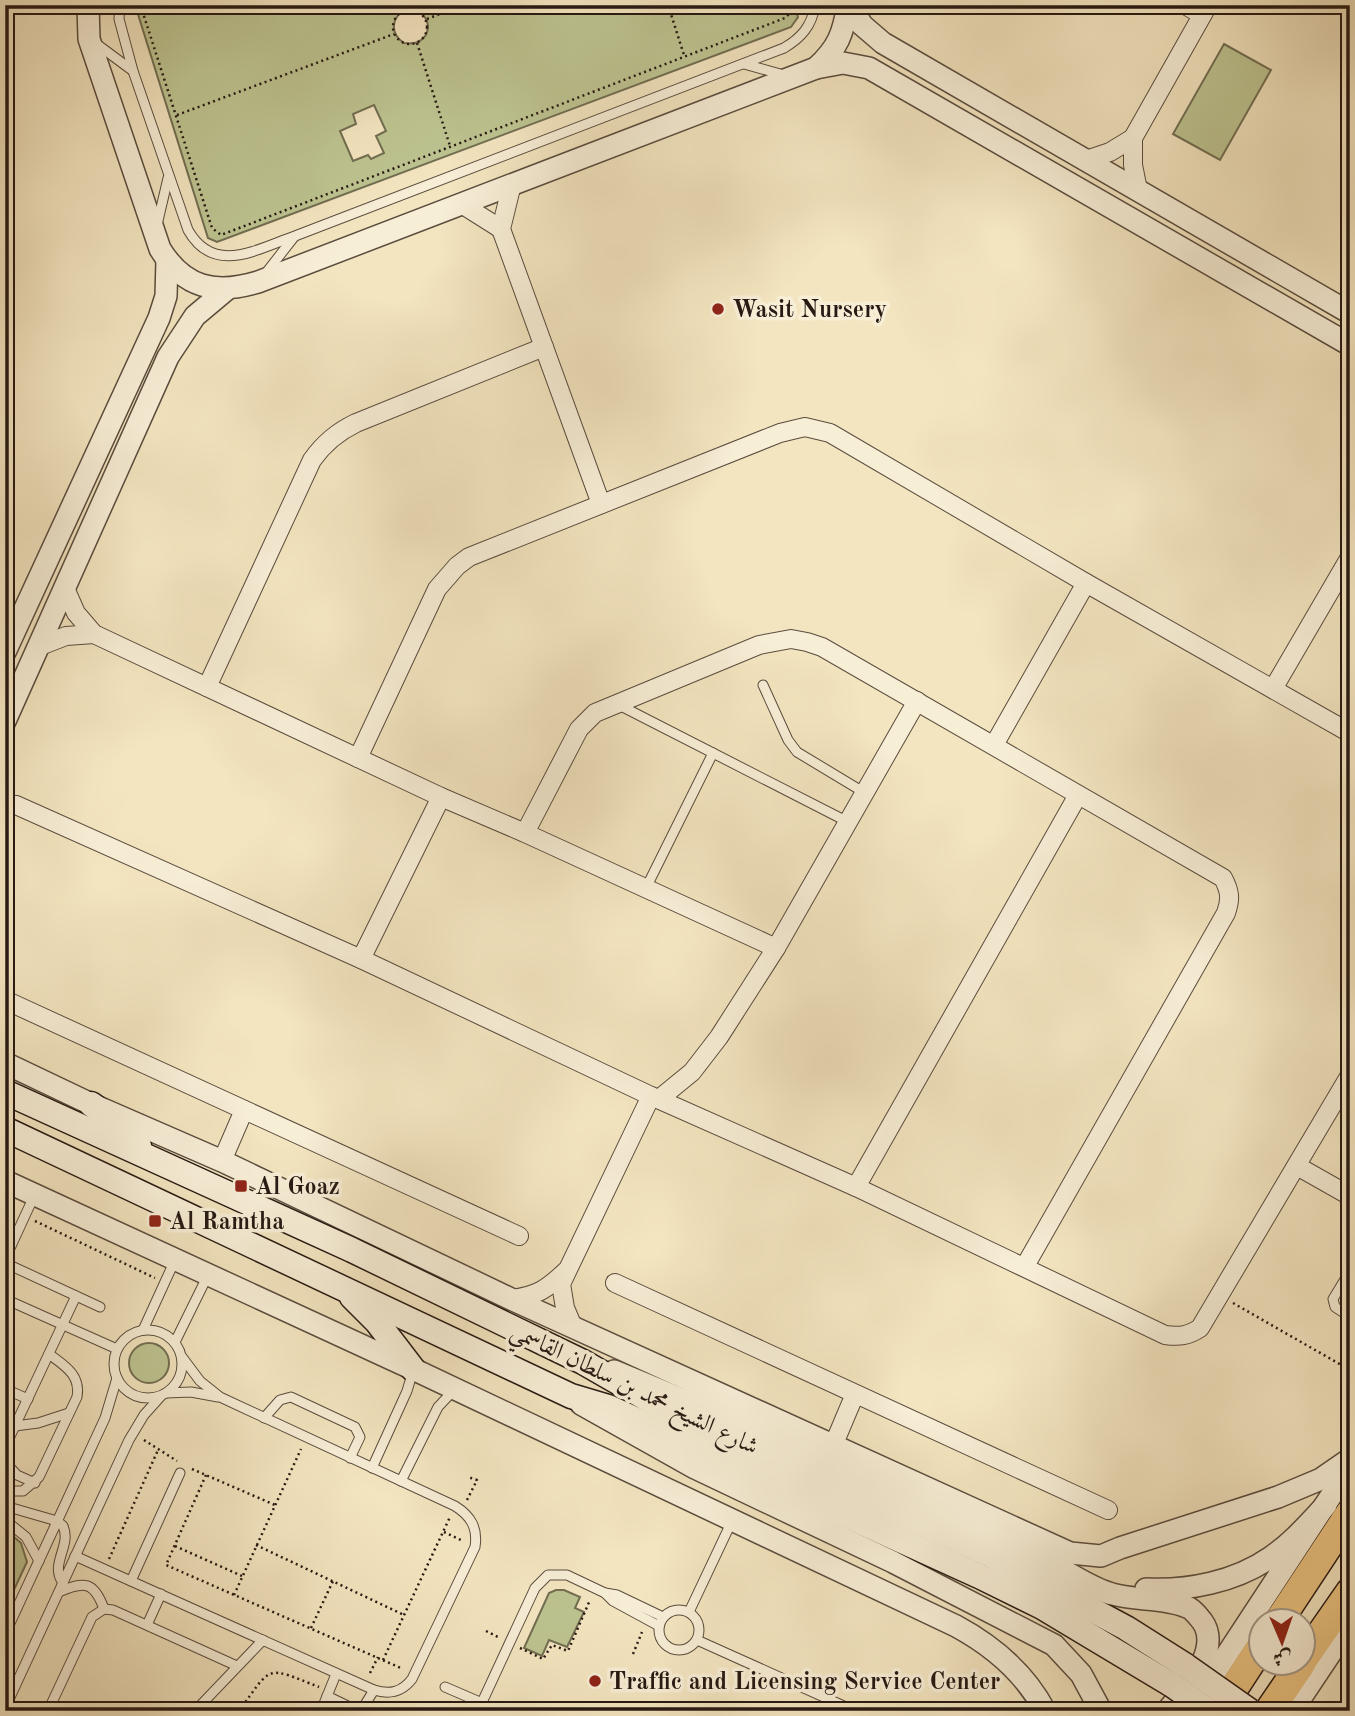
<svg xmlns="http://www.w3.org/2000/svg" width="1355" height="1716" font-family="'Old Standard TT',Amiri,serif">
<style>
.green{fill:#bdc491;stroke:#726e52;stroke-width:2;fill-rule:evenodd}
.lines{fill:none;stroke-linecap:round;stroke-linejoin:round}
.service-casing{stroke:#5a4c3e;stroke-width:11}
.minor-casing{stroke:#5a4c3e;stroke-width:20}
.tertiary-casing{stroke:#5a4c3e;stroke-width:24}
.secondary-casing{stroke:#271913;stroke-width:27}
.trunk-casing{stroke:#271913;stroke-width:31}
.path{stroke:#271913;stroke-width:2.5;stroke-dasharray:2 3.5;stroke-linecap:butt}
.service{stroke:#f7eed6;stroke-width:9}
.minor{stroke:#f7eed6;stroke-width:18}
.tertiary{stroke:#f7eed6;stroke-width:21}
.secondary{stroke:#f7eed6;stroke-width:24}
.trunk{stroke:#eac280;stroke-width:28}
.secondary-bridge-casing{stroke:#271913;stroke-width:27;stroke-linecap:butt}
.secondary-bridge{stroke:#f7eed6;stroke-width:24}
.poi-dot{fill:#8f2418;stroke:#f7eed6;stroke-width:2.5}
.labels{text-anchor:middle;stroke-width:7;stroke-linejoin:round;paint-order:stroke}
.poi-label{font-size:24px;font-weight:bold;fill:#271913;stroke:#f7eed6;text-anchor:start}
.street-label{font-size:24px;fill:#271913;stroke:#f7eed6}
</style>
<rect width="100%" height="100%" fill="#f3e5c0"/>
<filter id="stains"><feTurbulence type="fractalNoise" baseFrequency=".00286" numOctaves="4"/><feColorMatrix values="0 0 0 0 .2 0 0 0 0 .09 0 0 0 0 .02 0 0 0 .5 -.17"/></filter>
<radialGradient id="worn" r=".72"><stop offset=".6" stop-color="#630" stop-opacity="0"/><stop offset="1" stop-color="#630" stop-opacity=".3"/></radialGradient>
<g class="green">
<path d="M140,5H794L798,17L791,27L217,242L208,238L137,11ZM408,9C437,11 433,48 404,43C389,33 391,15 408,9ZM374,105L386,131L376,136L384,153L371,159L368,155L353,161L340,131L356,124L353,114Z"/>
<polygon points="1224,44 1271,70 1220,160 1173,134"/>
<circle cx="149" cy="1363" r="20"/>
<polygon points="5,1529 21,1543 27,1562 5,1609"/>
<polygon points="556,1590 564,1590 580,1597 575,1608 584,1612 567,1647 549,1640 542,1656 524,1648 549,1593"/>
</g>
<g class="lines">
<g class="service-casing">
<g id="service">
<path d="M120,5L119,19L133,71L188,230C214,276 257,249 295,236L784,48C801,38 812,26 815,5"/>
<polyline points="94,42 133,71"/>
<polyline points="744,64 784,75"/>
<polyline points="157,225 168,178"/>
<polyline points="266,273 294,237"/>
<polyline points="763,685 788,740 797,752 865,793"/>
<polyline points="617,704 848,822"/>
<polyline points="646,888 713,753"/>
<polyline points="5,1259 35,1194"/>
<polyline points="5,1263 100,1307"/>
<polyline points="1350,1271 1333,1299 1335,1307 1350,1317"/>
<polyline points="5,1299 117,1349"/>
<circle cx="148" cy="1364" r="34"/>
<polyline points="143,1330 175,1260"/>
<polyline points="175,1342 208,1275"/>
<polyline points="5,1389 28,1399"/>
<polyline points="166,1393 191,1392 218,1397"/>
<polyline points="264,1418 280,1400 291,1397 355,1427 360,1437 350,1458"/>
<polyline points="15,1426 38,1423 69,1413"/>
<polyline points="5,1447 76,1296"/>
<polyline points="5,1462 17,1475 35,1483"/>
<polyline points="372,1468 407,1391 413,1371"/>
<polyline points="401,1481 438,1407 454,1390"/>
<path d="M5,1491H23L39,1477L77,1397C81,1375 65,1366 49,1354"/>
<path d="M5,1506L57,1521L63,1526C72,1546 49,1564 63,1583"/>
<polyline points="5,1520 26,1537 39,1561"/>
<path d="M75,1556L374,1690C390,1695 402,1692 412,1679L475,1547C478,1528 471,1516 455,1506L220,1397L200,1381L182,1357"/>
<polyline points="131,1581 180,1473"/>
<path d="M59,1592C84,1581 94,1581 104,1609"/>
<polyline points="605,1593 617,1595 663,1617"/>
<circle cx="679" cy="1630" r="20"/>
<polyline points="689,1612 732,1521"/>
<polyline points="147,1625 161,1594"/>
<polyline points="5,1634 105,1418 117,1378"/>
<polyline points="697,1640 855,1711"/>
<polyline points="445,1687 482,1703"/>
<polyline points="327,1696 358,1711"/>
<polyline points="5,1708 129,1440 144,1415 161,1396"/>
<polyline points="48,1711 92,1617 104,1609 113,1610 237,1666"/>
<polyline points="195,1711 263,1640"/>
<polyline points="321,1711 336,1674"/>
<polyline points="361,1711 374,1690"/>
<polyline points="478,1711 535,1588 548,1575 567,1575 605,1593 613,1601 659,1626"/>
</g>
</g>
<g class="minor-casing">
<g id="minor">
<polyline points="1185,5 1202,15"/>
<polyline points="1133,138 1133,165 1138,190"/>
<polyline points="1086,160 1110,152 1133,138 1208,5"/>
<polyline points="512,184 501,229 601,504"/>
<polyline points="463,205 501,229"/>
<polyline points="65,588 76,613 94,634 441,797 525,833 776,948"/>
<polyline points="40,646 66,636 94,634"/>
<path d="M207,687L312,460C324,443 337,432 356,423L544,347"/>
<polyline points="1273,689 1350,557"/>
<polyline points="994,745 1086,583"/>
<polyline points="358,758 437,589 457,566 469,557 780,433 805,427 830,433 1086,583 1350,733"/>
<path d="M5,804L16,805L361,959L651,1096L856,1187L1165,1335C1179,1337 1188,1336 1200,1328L1350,1075"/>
<path d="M525,833L579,729L595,713L759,645L791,639L807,642L822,647L1223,878C1230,891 1231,899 1226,913L1025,1266"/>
<polyline points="361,959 441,797"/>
<polyline points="5,1000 519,1236"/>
<polyline points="659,1099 692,1072 719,1037 776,948 917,701"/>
<polyline points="222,1161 244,1110"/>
<polyline points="1297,1166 1350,1196"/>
<polyline points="856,1187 1078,795"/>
<polyline points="615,1283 1108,1510"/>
<path d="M511,1299C537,1296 547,1289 566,1271"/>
<polyline points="573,1327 565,1308 561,1284 651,1096"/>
<polyline points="833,1446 855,1394"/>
</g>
</g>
<g class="tertiary-casing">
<g id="tertiary">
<path d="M88,5L89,39L160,249C184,288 215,295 258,282L816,68C838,48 843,34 848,5"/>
<polyline points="850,5 862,25 883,43 1350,313"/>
<polyline points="816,68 843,63 869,68 1350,345"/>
<polyline points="5,652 159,318 166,296 167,260"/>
<polyline points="5,721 168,357 195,316 226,290"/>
<polyline points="5,1063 91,1104 222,1161 511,1299 1070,1553 1101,1556 1120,1548 1278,1497 1321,1479 1350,1459"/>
<path d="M5,1181L413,1369L956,1626C993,1646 1025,1673 1045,1711"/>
<path d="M614,1371L775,1438L1059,1568C1076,1577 1093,1589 1112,1594C1136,1601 1164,1597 1187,1607C1193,1609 1198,1616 1202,1621C1223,1650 1184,1690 1167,1711"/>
<polyline points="581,1404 695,1468 893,1562 1054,1645 1081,1674 1101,1711"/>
<path d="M1146,1589C1188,1591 1235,1582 1271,1557C1292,1543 1309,1523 1326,1505"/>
<polyline points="1201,1694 1350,1467"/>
<polyline points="1292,1711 1350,1624"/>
</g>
</g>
<g class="secondary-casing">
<g id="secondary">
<polyline points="5,1092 352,1250 583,1362 658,1405 988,1554 1126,1628 1186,1666"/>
<polyline points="91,1104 113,1120 139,1146"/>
<polyline points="5,1129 571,1396 608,1407 979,1576 1042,1607 1172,1685"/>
<polyline points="352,1297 377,1322 413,1369"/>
</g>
</g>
<g class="trunk-casing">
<g id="trunk">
<polyline points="1278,1622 1350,1513"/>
<polyline points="1302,1661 1350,1592"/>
<polyline points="1219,1711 1260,1648"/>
<polyline points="1269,1711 1301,1664"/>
</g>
</g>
<g class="path">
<polyline points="143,5 143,13 212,228 221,235 785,18 788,15 790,5"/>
<polyline points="668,5 684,55"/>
<circle cx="410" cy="27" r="17"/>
<polyline points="427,19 463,5"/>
<polyline points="417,43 450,146"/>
<polyline points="177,115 394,34"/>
<polyline points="35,1221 155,1278"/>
<polyline points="1233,1303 1350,1370"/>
<polyline points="144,1440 177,1461"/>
<polyline points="192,1469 275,1505"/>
<polyline points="206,1475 166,1565 403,1669"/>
<polyline points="467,1500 477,1480 468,1477"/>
<polyline points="444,1532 463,1541"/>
<polyline points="256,1545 404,1615"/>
<polyline points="175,1546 242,1576"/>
<polyline points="109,1559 158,1450"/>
<polyline points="234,1595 301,1449"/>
<polyline points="311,1628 333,1581"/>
<polyline points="486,1631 498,1637"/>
<polyline points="520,1648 543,1659 552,1645 568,1651 590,1600"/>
<polyline points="633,1654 642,1632"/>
<polyline points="383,1660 450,1517"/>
<polyline points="370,1673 378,1657"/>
<path d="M239,1711C273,1664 265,1666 319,1687"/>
</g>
<use href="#service" class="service"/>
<use href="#minor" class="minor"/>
<use href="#tertiary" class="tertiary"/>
<use href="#secondary" class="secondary"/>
<use href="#trunk" class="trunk"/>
<g class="secondary-bridge-casing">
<g id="secondary-bridge">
<polyline points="1186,1666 1250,1711"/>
<polyline points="1172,1685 1209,1711"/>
</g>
</g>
<use href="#secondary-bridge" class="secondary-bridge"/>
</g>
<g class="poi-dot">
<circle cx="718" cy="309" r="7"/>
<rect x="234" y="1179" width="14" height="14" rx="3.5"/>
<rect x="148" y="1214" width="14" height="14" rx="3.5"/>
<circle cx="595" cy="1681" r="7"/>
</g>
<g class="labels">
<g class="poi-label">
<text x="732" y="317">Wasit Nursery</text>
<text x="255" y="1194">Al Goaz</text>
<text x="169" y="1229">Al Ramtha</text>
<text x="609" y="1689">Traffic and Licensing Service Center</text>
</g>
<g class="street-label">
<text transform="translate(635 1388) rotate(26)" y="8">شارع الشيخ محمد بن سلطان القاسمي</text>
</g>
</g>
<rect width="1355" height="1716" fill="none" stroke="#f3e5c0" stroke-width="28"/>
<rect x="7" y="7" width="1341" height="1702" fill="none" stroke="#271913" stroke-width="3.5"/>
<rect x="14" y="14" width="1327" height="1688" fill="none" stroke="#271913" stroke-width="2"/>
<g transform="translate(1282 1642) rotate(178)"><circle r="33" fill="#f7eed6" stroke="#a49988" stroke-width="2"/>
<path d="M0-5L12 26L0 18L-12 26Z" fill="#8f2418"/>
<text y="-10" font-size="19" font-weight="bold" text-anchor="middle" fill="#271913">ش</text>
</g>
<rect width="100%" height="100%" filter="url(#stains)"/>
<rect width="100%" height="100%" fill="url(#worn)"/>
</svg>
